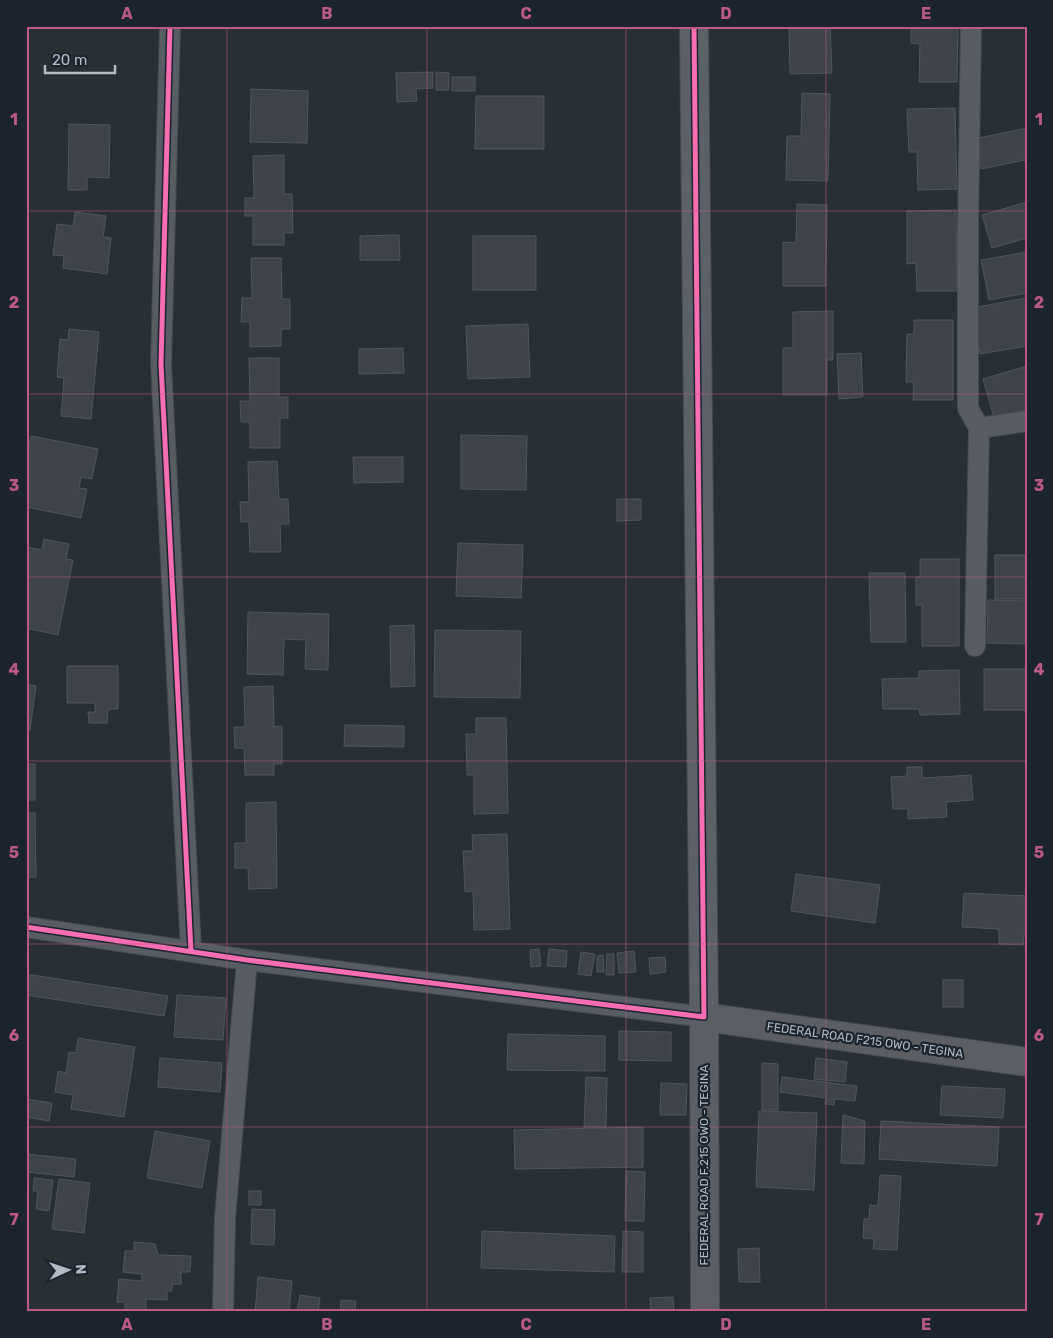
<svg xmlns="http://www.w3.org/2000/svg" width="1053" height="1338" font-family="Rubik,sans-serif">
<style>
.building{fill:#3f444a;stroke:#50565d}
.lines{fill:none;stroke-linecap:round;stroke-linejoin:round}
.street-casing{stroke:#464b50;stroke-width:22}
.secondary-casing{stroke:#464b50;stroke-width:30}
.primary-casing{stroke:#464b52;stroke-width:30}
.street{stroke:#585c63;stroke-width:20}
.secondary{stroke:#5c6168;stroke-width:28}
.primary{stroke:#5b5f65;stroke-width:28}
.cycleway-casing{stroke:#1c252f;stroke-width:8}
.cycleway{stroke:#f96db3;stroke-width:5}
.grid{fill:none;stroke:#bc5986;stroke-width:1;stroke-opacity:0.55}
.labels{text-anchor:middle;stroke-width:4.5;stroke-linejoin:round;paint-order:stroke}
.street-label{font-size:12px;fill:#b2bbc6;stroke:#1c252f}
.neatline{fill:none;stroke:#bc5986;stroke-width:2}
.grid-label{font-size:16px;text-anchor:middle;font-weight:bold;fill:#bc5986}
</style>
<rect width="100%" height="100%" fill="#282f35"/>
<g class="building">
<polygon points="803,26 830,26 832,73 790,74 789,29 803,28"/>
<polygon points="911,26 958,26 957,82 919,82 920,44 911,43"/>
<polygon points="433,72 433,88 416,89 417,101 397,102 396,73"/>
<polygon points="436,72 449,73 449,90 436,90"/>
<rect x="452" y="77" width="23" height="14"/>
<polygon points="251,89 308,91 307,143 250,142"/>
<polygon points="802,93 830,94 828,181 786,180 787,136 801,136"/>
<polygon points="476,96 544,96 544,149 475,149"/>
<polygon points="955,108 957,189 918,190 917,152 909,152 907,109"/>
<polygon points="69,124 110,125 109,178 87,177 87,190 68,190"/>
<polygon points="1027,128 1027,168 1025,160 981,169 974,139"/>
<polygon points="284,155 284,194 292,194 293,233 284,233 284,245 253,245 253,216 245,216 245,198 254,198 253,156"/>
<polygon points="1027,202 1027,238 992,248 982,215"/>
<polygon points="797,204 827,205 826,286 783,286 783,242 796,243"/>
<polygon points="956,210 957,291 917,291 916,263 907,264 907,211"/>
<polygon points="75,212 106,216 103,237 111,238 107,274 63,268 64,256 53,255 57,224 73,226"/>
<polygon points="399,235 400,260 360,260 360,236"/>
<rect x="473" y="236" width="63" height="54"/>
<polygon points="1027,252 1027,293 989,300 981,260"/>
<polygon points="251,258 281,258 282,299 290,299 290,329 281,329 281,346 250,347 250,322 241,322 242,298 252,298"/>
<polygon points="1027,298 1027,346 980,354 972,308"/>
<polygon points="833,311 833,360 827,360 827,395 783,395 783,348 793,348 793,312"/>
<polygon points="914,320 953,320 953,400 913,400 914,382 906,382 907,334 914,334"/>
<polygon points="528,324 530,377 468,379 466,326"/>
<polygon points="69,329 99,332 91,419 61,416 64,378 57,377 60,339 68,340"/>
<polygon points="403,348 404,373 359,374 359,349"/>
<polygon points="861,353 863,397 839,399 837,354"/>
<polygon points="249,358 279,358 279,397 288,397 288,418 280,418 280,448 250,448 250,422 241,422 240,401 250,401"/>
<polygon points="1027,366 1027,409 994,418 983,379"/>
<polygon points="461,435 527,436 526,490 461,489"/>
<polygon points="31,436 98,449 92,479 81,477 79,488 87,489 81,518 26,507 26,460"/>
<polygon points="353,457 403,457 403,482 354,483"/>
<polygon points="277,461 279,499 288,499 289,524 280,524 281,552 250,552 249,522 241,522 240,502 249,502 248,462"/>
<polygon points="617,499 641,499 641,520 617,521"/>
<polygon points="44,539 69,544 66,559 73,560 58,635 26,628 26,547 42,550"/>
<polygon points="458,543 523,545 521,598 456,596"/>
<rect x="995" y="555" width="32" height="44"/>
<polygon points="920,559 959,559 959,646 922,646 922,605 916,605 916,577 920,577"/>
<polygon points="869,573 905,573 906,642 871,642"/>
<polygon points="988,600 1027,601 1027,644 987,643"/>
<polygon points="248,612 329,614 328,670 305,669 306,640 284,639 283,675 247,674"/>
<polygon points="414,625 415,686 391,687 390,626"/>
<polygon points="435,630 521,631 520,698 434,697"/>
<polygon points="67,666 118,666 118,709 108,709 107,723 89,723 88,712 95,712 95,703 67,703"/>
<rect x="984" y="669" width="43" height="41"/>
<polygon points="959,670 960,714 920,715 919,709 883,709 882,679 919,678 919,671"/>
<polygon points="26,684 36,686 30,730 26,730"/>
<polygon points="273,686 274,727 282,726 282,764 274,764 274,775 245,775 244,748 235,748 234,727 245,727 244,687"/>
<polygon points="476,718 506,718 508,813 474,814 474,775 467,775 466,734 476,734"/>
<polygon points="345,725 404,726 404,747 344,746"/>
<rect x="26" y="764" width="9" height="36"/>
<polygon points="907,767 922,767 922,778 971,775 973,800 946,802 947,817 908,819 908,809 893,809 891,777 907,776"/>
<polygon points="276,802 277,888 249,889 248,868 235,868 235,843 246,843 246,803"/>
<polygon points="26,813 35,813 36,877 26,877"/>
<polygon points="507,834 510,929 474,930 473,891 465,892 463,851 473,851 472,835"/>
<polygon points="796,874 880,885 875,923 791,911"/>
<polygon points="964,893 1026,896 1027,934 1024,934 1023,945 999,944 999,929 962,927"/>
<polygon points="539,949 541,966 531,967 530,950"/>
<polygon points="549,949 567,951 566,967 547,966"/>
<polygon points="634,951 636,972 619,973 617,953"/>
<polygon points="581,952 595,954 591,976 578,974"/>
<polygon points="607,954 614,954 614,975 606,975"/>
<polygon points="603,955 604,972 597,972 597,956"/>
<polygon points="665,957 666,972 650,974 649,958"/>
<polygon points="26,974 168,996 164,1016 26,995"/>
<rect x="943" y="980" width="20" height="27"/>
<polygon points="177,995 226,998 223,1040 174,1037"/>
<polygon points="619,1031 671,1032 671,1061 619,1060"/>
<polygon points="508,1034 605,1036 605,1071 507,1070"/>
<polygon points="78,1038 135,1047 124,1117 71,1109 73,1095 55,1092 58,1071 66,1073 69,1052 76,1053"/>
<polygon points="160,1058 222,1063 220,1092 158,1087"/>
<polygon points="816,1058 847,1062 845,1082 814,1079"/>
<polygon points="762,1063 778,1064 778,1110 762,1110"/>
<polygon points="586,1077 607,1078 606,1127 584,1127"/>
<polygon points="782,1077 857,1086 855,1101 835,1099 834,1105 825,1104 826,1098 780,1092"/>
<polygon points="661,1083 687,1084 686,1115 660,1115"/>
<polygon points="942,1086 1005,1089 1003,1118 940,1115"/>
<polygon points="26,1099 52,1103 49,1121 26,1117"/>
<polygon points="759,1111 817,1113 814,1190 756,1187"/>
<polygon points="843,1115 865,1121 864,1164 841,1163"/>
<polygon points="881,1121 999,1127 997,1166 879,1159"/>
<polygon points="643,1127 643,1167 515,1169 514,1130"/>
<polygon points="155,1131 210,1141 202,1188 147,1178"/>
<polygon points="26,1154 76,1159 74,1177 26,1172"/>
<polygon points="626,1171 645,1172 644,1221 625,1221"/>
<polygon points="880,1175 901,1176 897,1250 873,1249 874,1239 863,1238 864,1219 869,1219 870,1205 878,1206"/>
<polygon points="26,1178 29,1178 28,1215 26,1215"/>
<polygon points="34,1178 53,1180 49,1211 36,1209 38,1191 33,1191"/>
<polygon points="59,1179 90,1183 84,1233 52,1229"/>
<rect x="249" y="1191" width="12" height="14"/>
<polygon points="252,1209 275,1210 274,1245 251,1244"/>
<polygon points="482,1231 615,1236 614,1272 481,1268"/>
<polygon points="623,1231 643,1232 643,1272 622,1272"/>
<polygon points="134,1242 155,1244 158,1255 191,1256 190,1272 181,1272 181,1284 172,1284 172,1291 167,1291 167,1300 146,1299 146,1311 125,1310 125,1302 117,1302 119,1279 142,1281 142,1274 123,1272 125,1251 134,1251"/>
<polygon points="759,1248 760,1282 739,1282 738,1249"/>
<polygon points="258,1277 292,1281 289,1312 255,1312"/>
<polygon points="300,1295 320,1298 318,1312 297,1312"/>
<polygon points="673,1297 674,1312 651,1312 650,1298"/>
<polygon points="341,1300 356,1301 355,1312 340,1312"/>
</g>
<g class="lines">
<g class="street-casing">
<g id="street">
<polyline points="170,26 161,364 191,951"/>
<polyline points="971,26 968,225 968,408 979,428 975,646"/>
<polyline points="979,428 1027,421"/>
<polyline points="26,927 247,960 704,1017"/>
<polyline points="223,1312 225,1218 247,960"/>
</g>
</g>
<g class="secondary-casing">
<polyline id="secondary" points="694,26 704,1017"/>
</g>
<g class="primary-casing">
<polyline id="primary" points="705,1312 704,1017 1027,1062"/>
</g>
<use href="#street" class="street"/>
<use href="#secondary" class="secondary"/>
<use href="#primary" class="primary"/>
<g class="cycleway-casing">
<g id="cycleway">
<polyline points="170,26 161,364 191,951"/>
<polyline points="26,927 247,960 704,1017 694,26"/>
</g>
</g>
<use href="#cycleway" class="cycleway"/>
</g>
<path class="grid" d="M227,26V1312M427,26V1312M626,26V1312M826,26V1312M26,211H1027M26,394H1027M26,577H1027M26,761H1027M26,944H1027M26,1127H1027"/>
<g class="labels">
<g class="street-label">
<text transform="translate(865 1040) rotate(8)" y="4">FEDERAL ROAD F215 OWO - TEGINA</text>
<text transform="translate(704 1165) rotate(-90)" y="4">FEDERAL ROAD F.215 OWO - TEGINA</text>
</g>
</g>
<rect width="1053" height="1338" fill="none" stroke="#1c252f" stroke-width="55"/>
<g transform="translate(68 1270) rotate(87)" stroke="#1c252f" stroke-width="4" paint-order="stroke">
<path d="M0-4L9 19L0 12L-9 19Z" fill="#b2bbc6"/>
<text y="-8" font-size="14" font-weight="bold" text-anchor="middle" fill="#b2bbc6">N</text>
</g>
<path d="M45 65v8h70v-8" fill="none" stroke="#b2bbc6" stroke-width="2.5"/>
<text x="52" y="65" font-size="15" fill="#b2bbc6" stroke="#1c252f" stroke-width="4" paint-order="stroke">20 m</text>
<rect x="28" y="28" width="998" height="1282" class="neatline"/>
<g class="grid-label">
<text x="127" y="19">A</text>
<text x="327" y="19">B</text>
<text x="526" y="19">C</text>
<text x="726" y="19">D</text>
<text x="926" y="19">E</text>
<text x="14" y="125">1</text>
<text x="1039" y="125">1</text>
<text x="14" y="308">2</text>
<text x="1039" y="308">2</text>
<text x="14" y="491">3</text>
<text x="1039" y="491">3</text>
<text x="14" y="675">4</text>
<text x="1039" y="675">4</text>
<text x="14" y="858">5</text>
<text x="1039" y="858">5</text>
<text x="14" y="1041">6</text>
<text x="1039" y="1041">6</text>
<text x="14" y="1225">7</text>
<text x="1039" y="1225">7</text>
<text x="127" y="1330">A</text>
<text x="327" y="1330">B</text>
<text x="526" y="1330">C</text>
<text x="726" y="1330">D</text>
<text x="926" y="1330">E</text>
</g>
</svg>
